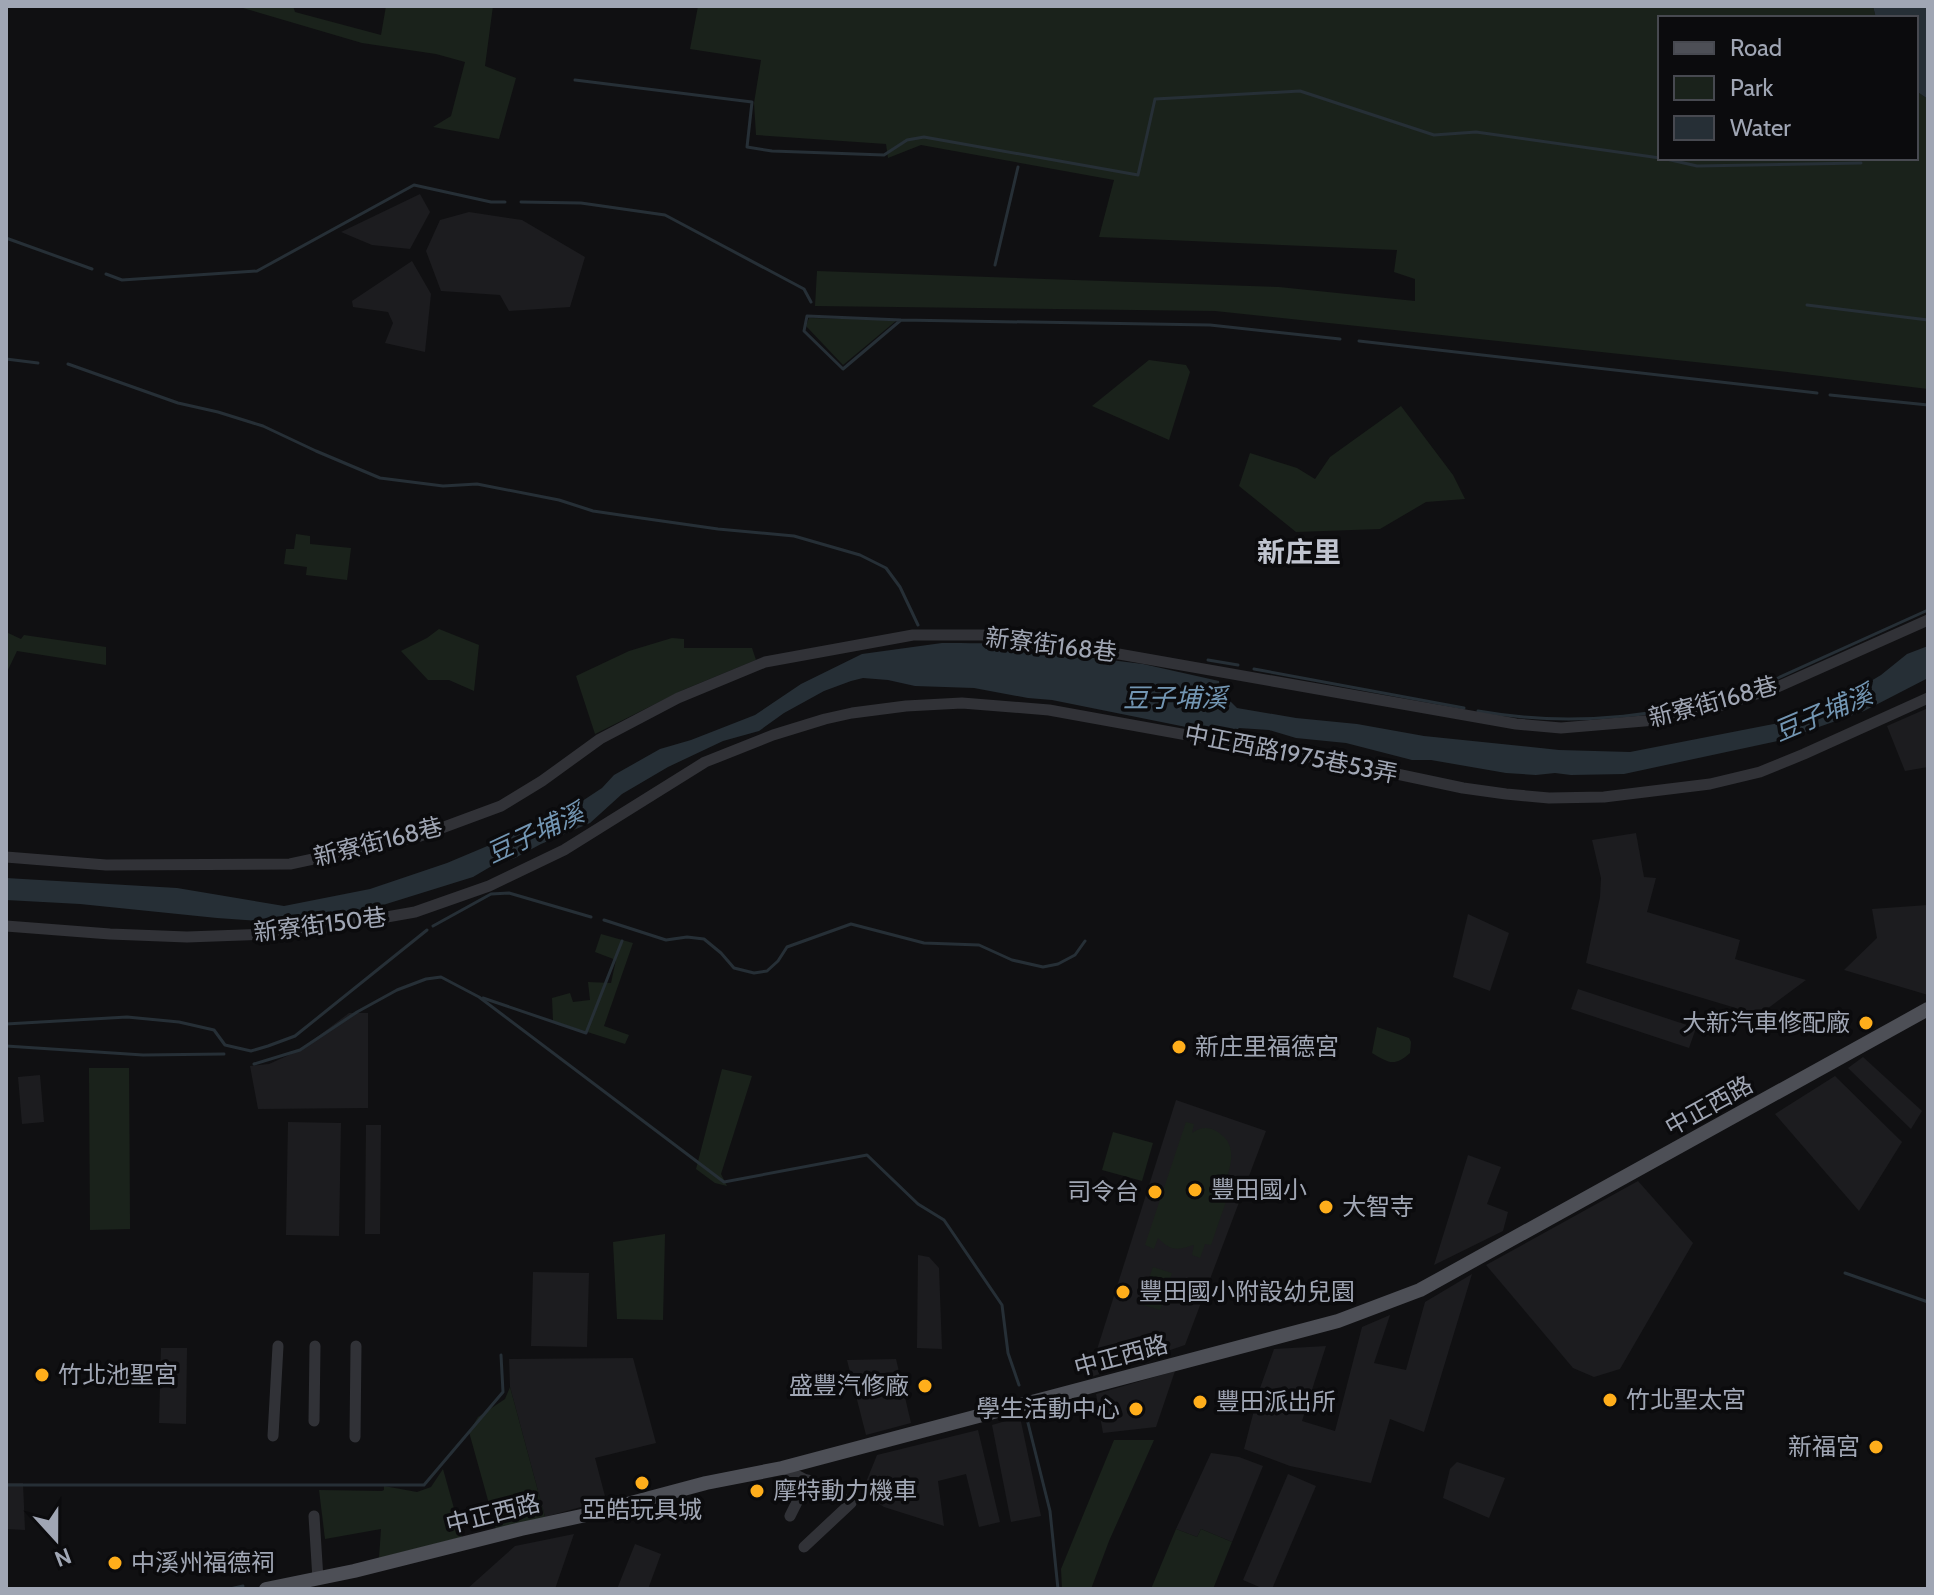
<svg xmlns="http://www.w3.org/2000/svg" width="1934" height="1595" font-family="Cabin,'Noto Sans TC',sans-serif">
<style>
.built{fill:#1c1c1f}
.green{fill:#1a221b}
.water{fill:#262f36}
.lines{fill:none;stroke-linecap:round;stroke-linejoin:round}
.stream{stroke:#262f36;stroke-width:3}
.minor{stroke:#313237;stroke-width:11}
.major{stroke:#4d4f56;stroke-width:14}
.poi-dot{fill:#ffae1b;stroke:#0b0b0d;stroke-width:3}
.labels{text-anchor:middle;stroke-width:7;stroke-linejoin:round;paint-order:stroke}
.street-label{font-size:24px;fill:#a0a6b4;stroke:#0b0b0d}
.poi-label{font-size:24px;fill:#a0a6b4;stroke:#0b0b0d;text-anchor:start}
.water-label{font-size:26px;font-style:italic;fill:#7396b3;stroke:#0b0b0d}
.quarter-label{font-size:28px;font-weight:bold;fill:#c1c5d0;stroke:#0b0b0d}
</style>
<rect width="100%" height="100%" fill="#101012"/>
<g class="built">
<polygon points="420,194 430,212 410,249 372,245 341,232"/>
<polygon points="469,212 522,220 585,257 570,307 509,311 500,295 441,291 426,251 440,220"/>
<polygon points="412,261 431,294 425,352 385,343 393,323 388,312 353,307 352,301"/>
<polygon points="1928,708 1928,767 1905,771 1887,726"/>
<polygon points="1636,833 1644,877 1656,878 1647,912 1740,940 1735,959 1806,980 1759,1015 1586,963 1600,897 1601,878 1592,840"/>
<polygon points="1928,905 1928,995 1844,970 1877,938 1872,909"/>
<polygon points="1468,914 1509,933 1490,991 1453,977"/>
<polygon points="1578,989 1696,1028 1689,1048 1571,1009"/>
<polygon points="349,1013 368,1013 368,1108 258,1109 250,1066 269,1064 300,1050"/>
<polygon points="1863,1057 1922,1111 1911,1129 1848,1068"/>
<polygon points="40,1075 44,1122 22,1124 18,1077"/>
<polygon points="1835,1076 1902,1142 1859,1211 1775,1114"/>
<polygon points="1176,1100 1266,1131 1185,1345 1088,1378"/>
<polygon points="288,1122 341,1123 339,1236 286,1235"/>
<polygon points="366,1125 381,1125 380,1234 365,1234"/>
<polygon points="1468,1155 1501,1167 1487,1204 1508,1212 1503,1231 1434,1265"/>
<polygon points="1638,1181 1693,1243 1620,1369 1594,1377 1573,1368 1486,1265"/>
<polygon points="918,1255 929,1257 939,1268 942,1349 917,1348"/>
<polygon points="533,1272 589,1273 587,1347 531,1346"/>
<polygon points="1472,1274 1424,1432 1390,1419 1371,1483 1290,1466 1244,1449 1259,1391 1274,1349 1326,1346 1302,1421 1335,1431 1362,1327 1390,1315 1374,1363 1406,1370 1425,1302"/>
<polygon points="161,1348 187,1348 186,1424 159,1423"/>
<polygon points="633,1358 656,1443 595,1458 606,1500 545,1517 510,1387 509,1359"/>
<polygon points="896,1359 911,1423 866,1435 847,1360"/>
<polygon points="1175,1371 1156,1427 1103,1433 1096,1394"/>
<polygon points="1020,1417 1041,1516 1011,1522 992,1425"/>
<polygon points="978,1430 1000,1522 979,1527 966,1474 938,1481 944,1526 884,1507 862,1492 877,1455"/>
<polygon points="1211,1453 1239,1457 1263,1466 1232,1542 1201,1529 1197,1537 1176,1529"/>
<polygon points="1457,1462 1505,1478 1489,1518 1443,1498 1450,1469"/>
<polygon points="1288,1474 1316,1486 1272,1589 1264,1589 1243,1580"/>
<polygon points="6,1483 23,1483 25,1530 6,1529"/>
<polygon points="574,1534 555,1589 467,1589 515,1546"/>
<polygon points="635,1544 661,1554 648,1589 617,1589"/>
</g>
<g class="green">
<polygon points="236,6 293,6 295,12 381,35 386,6 493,6 485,66 516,78 499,139 433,127 451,116 465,62 436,54 362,43"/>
<polygon points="698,6 1873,6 1876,18 1660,18 1660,158 1916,158 1916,91 1928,99 1928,389 1779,371 1215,311 815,306 817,271 1279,287 1415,301 1415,279 1394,272 1397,250 1099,237 1114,180 921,145 888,158 886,144 756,135 754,103 761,60 690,49"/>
<polygon points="809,318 897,320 843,365 806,326"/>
<polygon points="1149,360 1186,365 1190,372 1169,440 1092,406"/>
<polygon points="1401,406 1453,475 1465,499 1426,502 1380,529 1296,532 1239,486 1250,453 1297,468 1315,479 1330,457"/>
<polygon points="296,534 310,536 310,544 351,548 347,580 306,575 307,567 284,564 286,549 294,549"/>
<polygon points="439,629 479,645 474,691 449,680 428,680 401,651 427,638"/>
<polygon points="6,632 21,639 24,635 106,647 106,665 17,651 6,674"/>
<polygon points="672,638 684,639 684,648 752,648 756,660 683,690 595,734 576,676 629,651"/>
<polygon points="601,934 633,943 604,1026 629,1035 625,1044 553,1021 552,998 570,993 573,1002 590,1000 588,982 611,983 616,960 595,952"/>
<path d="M1377,1027L1409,1038L1411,1042L1410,1053C1394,1067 1389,1063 1372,1053Z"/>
<polygon points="89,1068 129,1068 130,1229 90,1230"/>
<polygon points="722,1069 752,1076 721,1174 727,1186 715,1183 696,1169"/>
<path d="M1186,1122L1194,1124L1192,1133C1200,1128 1207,1126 1216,1131C1245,1147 1225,1178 1219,1201L1225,1185L1231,1187L1211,1245L1205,1244L1200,1258L1192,1255L1194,1245C1176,1250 1172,1252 1158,1238L1154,1249L1145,1245Z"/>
<polygon points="1113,1132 1153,1143 1142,1181 1102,1170"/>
<polygon points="665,1234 663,1320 617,1319 613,1242"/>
<polygon points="1153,1267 1172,1273 1160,1310 1140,1304"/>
<polygon points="510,1387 545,1517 496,1529 469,1432 478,1417 505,1399"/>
<polygon points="1114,1440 1154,1440 1109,1541 1091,1589 1062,1589 1061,1569"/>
<polygon points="443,1469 462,1537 379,1558 381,1529 325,1539 319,1490 382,1491 384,1490 384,1486 417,1492 431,1487"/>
<polygon points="1176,1529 1197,1537 1201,1529 1232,1542 1213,1589 1151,1589"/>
</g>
<g class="water">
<polygon points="1873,6 1928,6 1928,99 1916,91 1916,18 1876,18"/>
<path d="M942,643C981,643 1023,643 1061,654L1143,664L1219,681L1220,691L1237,708L1296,718L1357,724L1424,736L1559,750L1630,752L1805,718L1826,708L1850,688L1871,681L1881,675L1907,654L1928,646V678L1864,711L1782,740L1624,774L1571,775L1555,773L1536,775L1506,773L1431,760H1412L1346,743L1296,738L1269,730L1239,728L1233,733L1201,730L1052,700L1028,698L974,688L915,686L888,680L863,678L851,681L824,691L784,713L759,731L723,741L668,767L622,794L590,823L541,844L515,858L490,867L473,877L383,905L307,920L273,922L217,918L80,904L6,900V878L177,888L284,906L370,889L447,863L561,815L602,788L614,775L660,749L691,740L755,715L801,684L862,654Z"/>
</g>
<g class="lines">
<g class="stream">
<polyline points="575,80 752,102 747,147 772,151 884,155 907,140 924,137 1138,175 1155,99 1300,91 1434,135 1476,132 1660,158"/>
<polyline points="1662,158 1697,166 1861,163"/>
<polyline points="521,202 581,203 665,215 804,289 811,302"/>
<polyline points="6,238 92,269"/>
<polyline points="995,265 1018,167"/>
<polyline points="106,274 122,280 257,271 414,185 491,202 505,202"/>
<polyline points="1807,305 1928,320"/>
<polyline points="901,320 843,369 804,331 807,316 901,320 1210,325 1340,339"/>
<polyline points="1359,341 1817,393"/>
<polyline points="6,359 38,363"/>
<polyline points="68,364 178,403 218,412 263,426 316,451 380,478 443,486 477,484 559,500 593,511 627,516 718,529 794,536 860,555 886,568 900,587 918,625"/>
<polyline points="1830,395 1928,405"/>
<polyline points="1208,660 1238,665"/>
<polyline points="1254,669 1464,708"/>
<polyline points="1778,678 1928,610"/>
<path d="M1478,711C1574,728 1674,717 1765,683"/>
<polyline points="604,920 666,940 687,937 704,939 721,953 734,968 754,973 767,971 778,961 787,947 851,924 924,943 979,945 1012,960 1043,967 1058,964 1075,955 1085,941"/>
<polyline points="433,926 491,894 509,893 591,917"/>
<polyline points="483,998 586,1033 622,941"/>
<polyline points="6,1024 127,1017 179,1022 214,1030 225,1045 251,1051 268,1046 295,1036 427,930"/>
<polyline points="6,1046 143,1055 224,1054"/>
<polyline points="254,1064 300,1050 357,1012 397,990 426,979 441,977 479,997 724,1182 867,1155 918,1204 944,1220 1002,1305 1008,1353 1019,1385"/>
<polyline points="1845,1273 1928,1302"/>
<polyline points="1027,1419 1050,1511 1058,1589"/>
<polyline points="6,1485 424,1485 503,1392 501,1355"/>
<polyline points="230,1589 243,1586"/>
</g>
<g class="minor">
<polyline points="6,857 106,865 290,864 420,836 501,806 542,781 600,739 678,698 765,662 913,635 1011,635 1516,724 1561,728 1656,720 1716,707 1775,688 1928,620"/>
<polyline points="6,926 110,934 187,937 296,933 415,912 489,886 564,850 705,762 773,735 825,719 852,713 906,706 962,703 1049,710 1364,767 1463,788 1506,794 1549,798 1604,797 1710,784 1760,772 1804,754 1928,698"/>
<polyline points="314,1421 315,1346"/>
<polyline points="273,1436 278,1346"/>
<polyline points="355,1437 356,1346"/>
<polyline points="782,1468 851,1503 804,1547"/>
<polyline points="314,1516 318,1579"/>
<polyline points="790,1516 808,1480"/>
</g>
<polyline class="major" points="266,1589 354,1571 521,1529 586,1515 706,1483 782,1468 1338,1321 1420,1290 1928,1009"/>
</g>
<g class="poi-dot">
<circle cx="1866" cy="1023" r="8"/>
<circle cx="1179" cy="1047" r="8"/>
<circle cx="1195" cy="1190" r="8"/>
<circle cx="1155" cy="1192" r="8"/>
<circle cx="1326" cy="1207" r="8"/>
<circle cx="1123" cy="1292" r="8"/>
<circle cx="42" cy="1375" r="8"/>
<circle cx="925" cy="1386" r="8"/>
<circle cx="1610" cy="1400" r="8"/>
<circle cx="1200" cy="1402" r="8"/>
<circle cx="1136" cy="1409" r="8"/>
<circle cx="1876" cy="1447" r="8"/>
<circle cx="642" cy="1483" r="8"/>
<circle cx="757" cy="1491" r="8"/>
<circle cx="115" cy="1563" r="8"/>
</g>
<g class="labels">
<g class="street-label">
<text transform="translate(1051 645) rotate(7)" y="8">新寮街168巷</text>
<text transform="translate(1713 702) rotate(-15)" y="8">新寮街168巷</text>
<text transform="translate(1291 754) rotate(11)" y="8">中正西路1975巷53弄</text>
<text transform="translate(378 842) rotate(-14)" y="8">新寮街168巷</text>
<text transform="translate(320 925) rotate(-7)" y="8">新寮街150巷</text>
<text transform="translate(1709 1106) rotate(-29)" y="8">中正西路</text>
<text transform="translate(1121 1356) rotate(-15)" y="8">中正西路</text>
<text transform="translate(493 1514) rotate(-14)" y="8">中正西路</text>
</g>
<g class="poi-label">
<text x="1850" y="1031" text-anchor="end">大新汽車修配廠</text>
<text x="1195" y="1055">新庄里福德宮</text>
<text x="1211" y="1198">豐田國小</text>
<text x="1139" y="1200" text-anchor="end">司令台</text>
<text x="1342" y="1215">大智寺</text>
<text x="1139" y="1300">豐田國小附設幼兒園</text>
<text x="58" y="1383">竹北池聖宮</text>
<text x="909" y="1394" text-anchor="end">盛豐汽修廠</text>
<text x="1626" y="1408">竹北聖太宮</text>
<text x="1216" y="1410">豐田派出所</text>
<text x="1120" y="1417" text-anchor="end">學生活動中心</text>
<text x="1860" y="1455" text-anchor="end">新福宮</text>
<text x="773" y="1499">摩特動力機車</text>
<text x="642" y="1518" text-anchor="middle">亞皓玩具城</text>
<text x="131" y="1571">中溪州福德祠</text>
</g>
<g class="water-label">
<text x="1175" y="707">豆子埔溪</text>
<text transform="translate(1823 713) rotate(-23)" y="9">豆子埔溪</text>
<text transform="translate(535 833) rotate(-25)" y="9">豆子埔溪</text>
</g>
<g class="quarter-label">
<text x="1299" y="562">新庄里</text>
</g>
</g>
<rect width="1934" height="1595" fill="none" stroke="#a0a6b4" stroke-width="16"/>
<rect x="1658" y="16" width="260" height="144" fill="#0b0b0d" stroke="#474950" stroke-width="2"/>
<rect x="1674" y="42" width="40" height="12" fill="#4d4f56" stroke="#474950" stroke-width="2"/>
<text x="1730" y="56" font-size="24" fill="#a0a6b4">Road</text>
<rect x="1674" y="76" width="40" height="24" fill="#1a221b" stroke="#474950" stroke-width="2"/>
<text x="1730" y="96" font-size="24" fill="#a0a6b4">Park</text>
<rect x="1674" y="116" width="40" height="24" fill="#262f36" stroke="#474950" stroke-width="2"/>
<text x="1730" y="136" font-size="24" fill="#a0a6b4">Water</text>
<g transform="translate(56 1539) rotate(159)" stroke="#0b0b0d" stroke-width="6" paint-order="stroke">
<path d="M0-6L14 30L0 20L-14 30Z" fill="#a0a6b4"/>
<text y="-12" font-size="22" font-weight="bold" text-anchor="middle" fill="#a0a6b4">N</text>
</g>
</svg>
